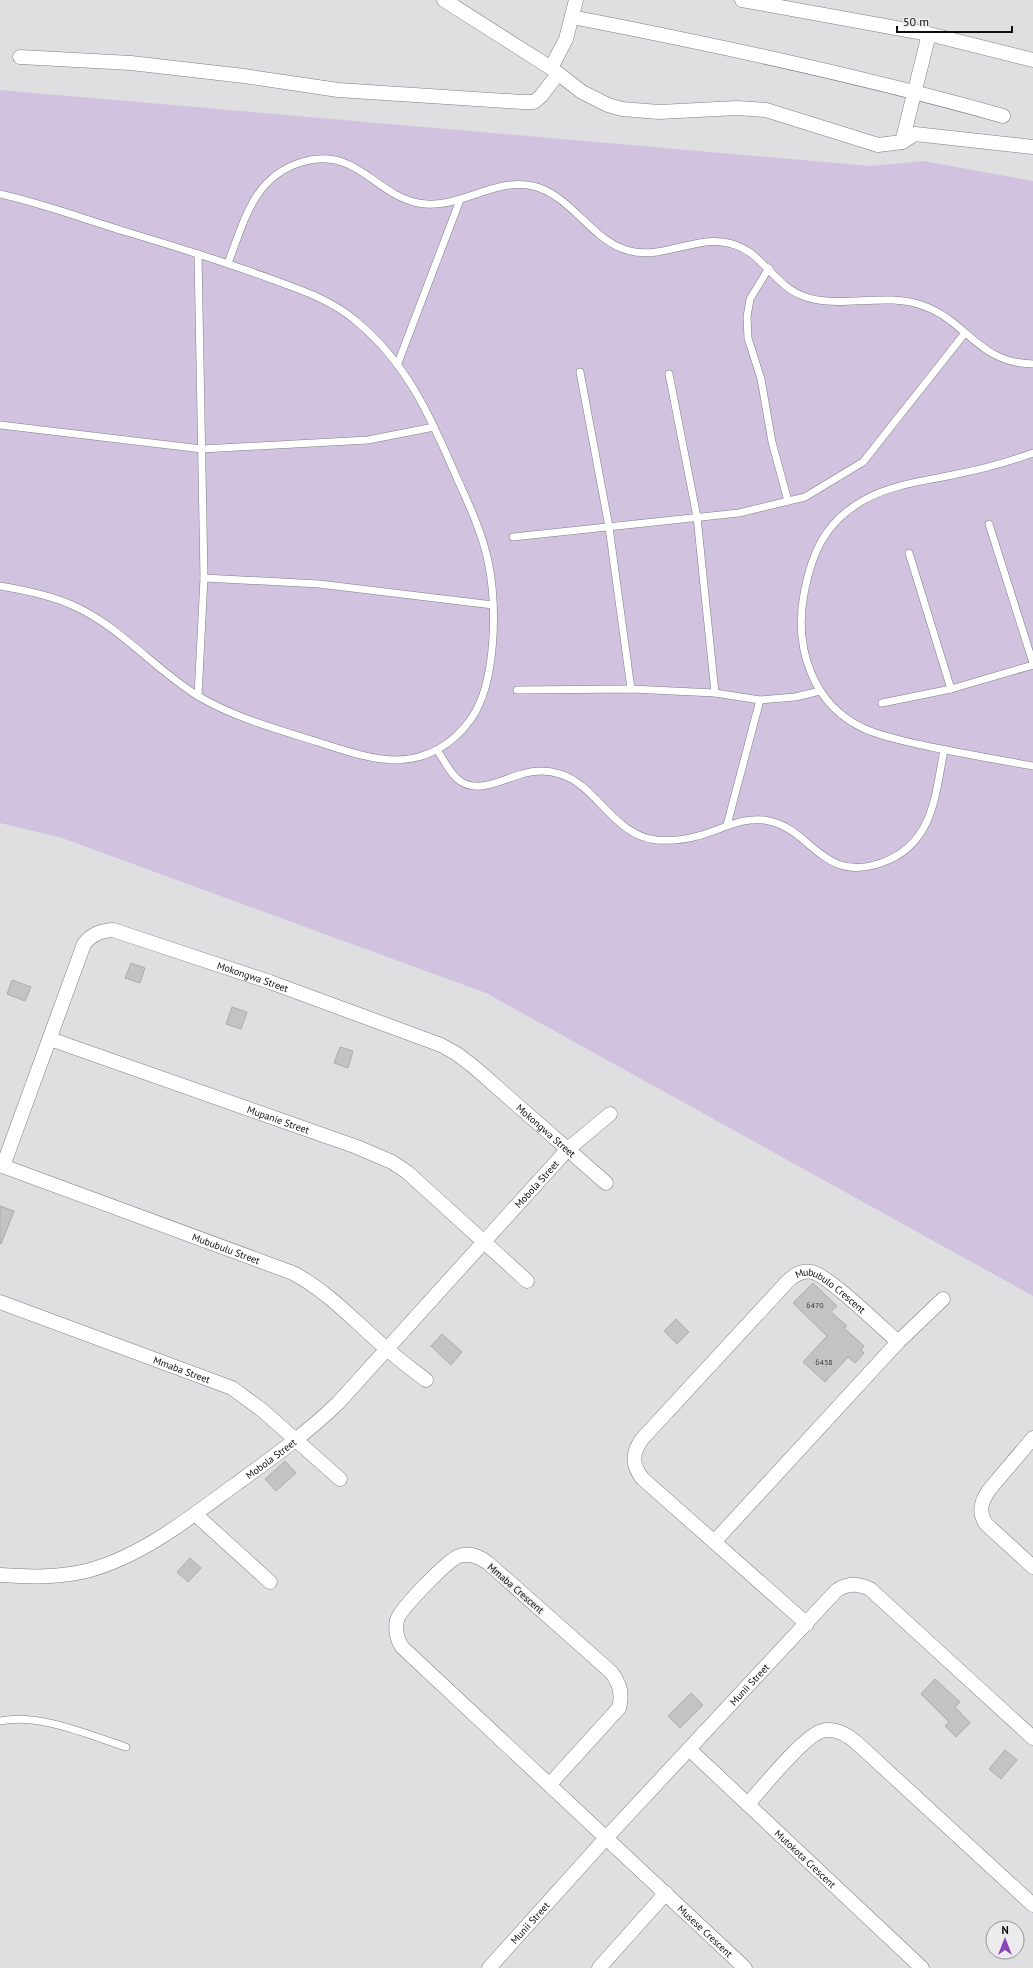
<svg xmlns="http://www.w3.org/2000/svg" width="1033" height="1968" font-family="'PT Sans',sans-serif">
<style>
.green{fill:#d1c3e0}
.building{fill:#c3c2c5;stroke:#acabae}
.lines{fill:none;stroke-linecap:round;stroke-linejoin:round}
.service-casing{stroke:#7f7d80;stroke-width:8}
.minor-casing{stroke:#7f7d80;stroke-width:15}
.service{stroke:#fff;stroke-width:7}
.minor{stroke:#fff;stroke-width:14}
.labels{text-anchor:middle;stroke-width:3;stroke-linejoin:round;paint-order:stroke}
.number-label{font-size:8px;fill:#3b3a3c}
.street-label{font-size:10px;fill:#0e0d0e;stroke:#ecebee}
</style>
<rect width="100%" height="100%" fill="#dfdee1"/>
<polygon class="green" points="0,90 871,166 923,161 1033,181 1033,1296 486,993 62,838 0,823"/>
<g class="building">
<polygon points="131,963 145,968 140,983 125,978"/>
<polygon points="12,980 31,987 25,1001 7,994"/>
<polygon points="232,1007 247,1012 241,1029 226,1024"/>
<polygon points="340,1047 353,1051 348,1068 334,1063"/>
<polygon points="0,1206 14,1211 1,1244 0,1243"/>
<polygon points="813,1283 837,1306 831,1312 847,1326 844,1328 864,1346 861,1350 864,1353 855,1363 848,1357 825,1382 803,1362 827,1336 793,1303"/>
<polygon points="676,1319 689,1332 677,1344 664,1331"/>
<polygon points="442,1334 462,1352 451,1365 431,1346"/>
<polygon points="285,1461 296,1473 276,1491 265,1479"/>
<polygon points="190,1558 201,1568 188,1582 177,1572"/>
<polygon points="935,1679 960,1702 955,1707 970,1723 956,1737 945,1726 949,1722 921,1694"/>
<polygon points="691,1693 703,1705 680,1728 668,1716"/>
<polygon points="1005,1750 1017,1760 1001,1779 989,1769"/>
</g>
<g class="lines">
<g class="service-casing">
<g id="service">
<path d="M0,194C44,204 87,220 130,233C177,247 225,262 271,279C301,290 332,300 356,321C408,364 431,418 457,478C469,505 482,532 488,561C497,604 497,682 471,719C453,744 428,759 397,760C370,760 343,750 318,742C277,729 235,718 198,696C154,669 120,626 72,605C49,595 24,590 0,586"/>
<path d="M228,263C245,220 253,177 302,162C356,146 374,194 418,203C458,211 493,177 533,186C568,194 588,234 621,248C656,263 688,238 722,242C761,246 771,284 803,296C839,310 885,291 924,306C968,322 978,363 1033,364"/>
<polyline points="769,268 750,299 747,317 748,338 761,379 772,442 788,501"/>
<polyline points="398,363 460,200"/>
<polyline points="580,372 609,527 631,689"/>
<polyline points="669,374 697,517 715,693"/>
<polyline points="0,425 202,449 368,440 434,427"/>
<path d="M1033,453C1008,462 983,469 957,474C926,481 892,484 864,500C825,522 812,552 804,594C794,647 812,705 865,729C886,738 909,742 931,747C965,754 999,760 1033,766"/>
<polyline points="989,524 1033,663"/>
<polyline points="513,537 739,513 805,497 863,462 965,333"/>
<polyline points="909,553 951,689"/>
<polyline points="204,578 319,584 493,605"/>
<polyline points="517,690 631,689 715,693 760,700 795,697 820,691"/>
<polyline points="198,696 204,578 198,254"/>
<polyline points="882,703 951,689 1033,665"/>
<path d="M437,750C444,760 450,774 460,781C479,794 503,779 522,774C535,770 547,770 560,774C597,785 613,835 656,840C670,841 684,840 698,836C721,830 744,815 769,821C812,830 822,883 881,863C933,845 935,797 944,750"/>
<polyline points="727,825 760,700"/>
<path d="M0,1721C39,1713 89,1735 126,1747"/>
</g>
</g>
<g class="minor-casing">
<g id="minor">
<polyline points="444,0 551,68 582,92 608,105 622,109 659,112 737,108 766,110 878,145 902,142 915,134 1033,147"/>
<polyline points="742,0 929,34 1033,60"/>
<path d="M572,17C717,45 861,76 1003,116"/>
<polyline points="20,57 131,63 244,76 338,90 522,102 534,102 541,96 558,74"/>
<polyline points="551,68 566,39 576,0"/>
<polyline points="902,142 929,34"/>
<path id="s1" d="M50,1039L357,1147L392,1162L407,1172L527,1281"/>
<path id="s2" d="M0,1165L293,1273C329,1292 356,1323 387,1349C399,1360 413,1370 426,1380"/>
<path id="s3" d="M3,1166L84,944C92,934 100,931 113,930L270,982L441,1045L457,1054L474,1067L606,1183"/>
<path id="s4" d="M0,1302L232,1388L262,1410L340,1479"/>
<path d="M1033,1438L989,1490C981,1502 978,1512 986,1524L1033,1567"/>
<polyline points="195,1514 270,1582"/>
<polyline points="714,1542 898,1342 943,1299"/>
<path id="s5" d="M0,1575C31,1577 60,1578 90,1570C144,1555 192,1516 236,1484C272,1458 307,1433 338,1403L568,1149L610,1114"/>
<path id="s6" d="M807,1624L643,1479C631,1465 632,1453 642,1439L787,1282C794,1275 802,1270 812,1272C829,1276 881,1327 898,1342"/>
<path id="s7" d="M689,1749L922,1968"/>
<path id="s8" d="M550,1784L619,1708C623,1694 620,1683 611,1672L488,1563C480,1557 470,1552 459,1556C448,1560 400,1609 397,1620C395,1630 397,1639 402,1647L745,1968"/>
<path d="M748,1804C762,1788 805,1735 822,1731C836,1727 848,1735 858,1744L1033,1905"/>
<path id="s9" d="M489,1968L606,1838L836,1591C847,1583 857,1583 870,1589L1033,1738"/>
<polyline points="599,1968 666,1893"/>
</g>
</g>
<use href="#service" class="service"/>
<use href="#minor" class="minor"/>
</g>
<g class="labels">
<g class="number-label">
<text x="815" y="1308">6470</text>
<text x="824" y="1365">6458</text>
</g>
<g class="street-label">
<text dy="4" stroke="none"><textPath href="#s3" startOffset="417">Mokongwa Street</textPath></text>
<text dy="4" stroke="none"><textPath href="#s1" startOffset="242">Mupanie Street</textPath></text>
<text dy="4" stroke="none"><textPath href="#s3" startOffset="753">Mokongwa Street</textPath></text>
<text dy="4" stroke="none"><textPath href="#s5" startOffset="687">Mobola Street</textPath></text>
<text dy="4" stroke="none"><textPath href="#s2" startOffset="241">Mububulu Street</textPath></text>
<text dy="4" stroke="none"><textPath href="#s6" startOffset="529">Mububulo Crescent</textPath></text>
<text dy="4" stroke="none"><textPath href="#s4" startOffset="194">Mmaba Street</textPath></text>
<text dy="4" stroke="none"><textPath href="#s5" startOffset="304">Mobola Street</textPath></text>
<text transform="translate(516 1588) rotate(41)" y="4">Mmaba Crescent</text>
<text dy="4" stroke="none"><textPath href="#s9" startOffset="385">Munii Street</textPath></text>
<text dy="4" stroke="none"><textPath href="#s7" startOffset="160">Mutokota Crescent</textPath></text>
<text dy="4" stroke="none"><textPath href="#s9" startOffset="61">Munii Street</textPath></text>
<text dy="4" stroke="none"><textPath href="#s8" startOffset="870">Musese Crescent</textPath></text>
</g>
</g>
<g transform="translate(1005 1940)"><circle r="19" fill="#ecebee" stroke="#939294"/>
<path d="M0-3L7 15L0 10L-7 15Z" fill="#8844b8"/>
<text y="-6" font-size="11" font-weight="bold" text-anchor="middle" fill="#0e0d0e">N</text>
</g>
<path d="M897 26v6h115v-6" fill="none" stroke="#0e0d0e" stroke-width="2"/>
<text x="903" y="26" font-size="12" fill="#0e0d0e" stroke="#ecebee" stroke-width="3" paint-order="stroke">50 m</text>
</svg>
